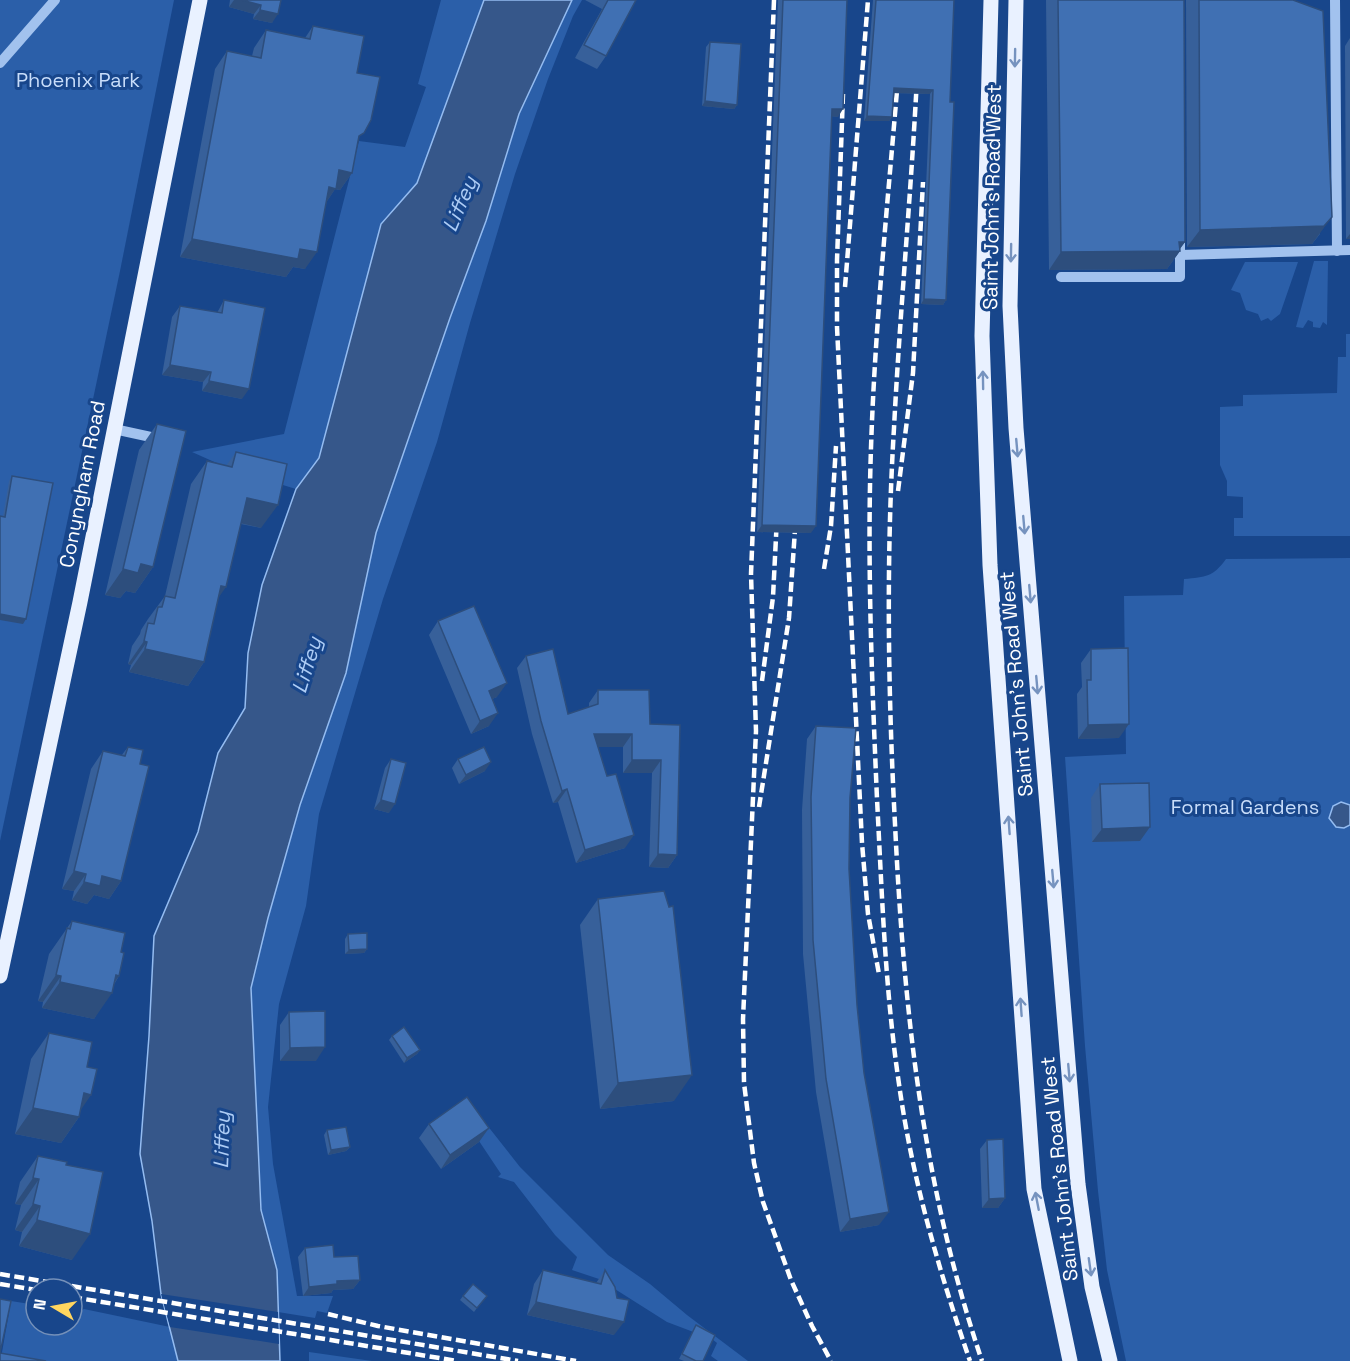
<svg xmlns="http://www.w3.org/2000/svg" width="1350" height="1361" font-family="'Space Grotesk',sans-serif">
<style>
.green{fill:#2b5fa9}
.water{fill:#36578a;stroke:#94bcf1;stroke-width:1.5}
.pier{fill:#18468b}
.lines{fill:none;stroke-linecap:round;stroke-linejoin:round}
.minor{stroke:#a2c2ee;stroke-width:10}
.major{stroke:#e9f1ff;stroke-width:15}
.rail{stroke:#fff;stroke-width:4.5;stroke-dasharray:10 4.5;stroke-linecap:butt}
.wall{fill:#37609a}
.shaded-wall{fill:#2d4e7d}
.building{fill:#4070b3;stroke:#2d4e7d;stroke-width:1.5}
.oneway{stroke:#7693bf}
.labels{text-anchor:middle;stroke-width:6;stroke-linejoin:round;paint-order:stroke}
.park-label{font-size:20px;fill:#c8ddfa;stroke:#18468b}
.street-label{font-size:20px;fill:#fff;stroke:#18468b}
.water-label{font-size:21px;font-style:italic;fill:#adccf5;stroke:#18468b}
</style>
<rect width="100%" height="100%" fill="#18468b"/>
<g class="green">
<polygon points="0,0 174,0 120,271 0,841"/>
<polygon points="441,0 484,0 417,183 382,223 319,458 296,489 230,469 192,452 284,434 359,141 405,147 426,87 418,84"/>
<polygon points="572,0 582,0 573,16 548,79 515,174 470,323 437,442 383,599 319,814 306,906 279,1004 268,1107 273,1164 297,1296 333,1296 327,1313 317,1311 315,1318 278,1312 277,1270 261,1207 251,988 268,918 300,805 346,673 376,533 450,318 486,221 519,114"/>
<polygon points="1314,261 1328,261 1327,325 1323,322 1320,328 1313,327 1313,322 1308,320 1303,328 1296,327"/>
<polygon points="1245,262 1298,262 1280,314 1271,321 1268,318 1261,321 1258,314 1246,310 1240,293 1231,290"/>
<polygon points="1346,334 1350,334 1350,536 1234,536 1234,518 1243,518 1243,497 1227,496 1227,481 1220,465 1220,407 1243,406 1243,395 1337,393 1338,357 1346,357"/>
<path d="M1350,558V1361H1126L1107,1270L1098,1191L1085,1046L1065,757L1126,754L1124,596L1183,595L1184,579C1206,577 1213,577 1226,559Z"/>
<polygon points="483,1120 520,1167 608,1255 650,1284 687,1315 748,1361 718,1361 711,1356 717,1343 712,1339 667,1322 599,1279 572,1270 577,1257 555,1235 514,1182 498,1177 501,1174 469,1126"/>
<polygon points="11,1301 36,1305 36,1325 72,1325 72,1311 78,1312 84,1309 170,1327 178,1361 31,1361 1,1358"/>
<polygon points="309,1352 372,1361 309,1361"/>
</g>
<g class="water">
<polygon points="484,0 572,0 519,114 486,221 450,318 376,533 346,673 300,805 268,918 251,988 261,1210 277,1270 280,1361 178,1361 161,1294 152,1221 140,1154 149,1036 154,936 198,832 218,753 245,708 248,653 262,585 296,489 319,458 381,224 417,183"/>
<polygon points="1341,802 1350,805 1350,825 1344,828 1336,827 1329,818 1333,806"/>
</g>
<polygon class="pier" points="161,1294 278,1312 279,1344 170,1327"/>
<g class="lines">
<g class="minor">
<polyline points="1335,0 1337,251"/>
<polyline points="0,63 55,0"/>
<polyline points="1180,255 1350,250"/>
<polyline points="1061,277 1180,277 1180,237"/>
<polyline points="114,429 160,439"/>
</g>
<g class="major">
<polyline points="991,0 982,336 990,565 1034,1189 1070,1361"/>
<polyline points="1016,0 1010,306 1016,428 1078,1184 1092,1287 1110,1361"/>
<polyline points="0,976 80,602 200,0"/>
</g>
<g class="rail">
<polyline points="774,0 751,574 756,731 743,1019 744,1083 754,1163 763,1202 791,1280 812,1326 831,1361"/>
<path d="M898,78C888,201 875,324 871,448C867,564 872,682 877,799C882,894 885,989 899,1084C912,1178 939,1271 970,1361"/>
<path d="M917,78C911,195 900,311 894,428C886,560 888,692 895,824C904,1011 922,1183 982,1361"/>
<polyline points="843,94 837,260 837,327 862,843 868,914 879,974"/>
<polyline points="845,287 868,0"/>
<polyline points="898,491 913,373 923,182"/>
<polyline points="824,569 831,526 836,446"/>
<polyline points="762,681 773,597 777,517"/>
<polyline points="759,807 789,618 796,515"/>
<polyline points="0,1274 518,1361"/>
<polyline points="0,1284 36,1290"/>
<polyline points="72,1297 457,1361"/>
<polyline points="328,1314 378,1326 576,1361"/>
</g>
</g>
<g class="wall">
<polygon points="230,0 281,0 272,23 253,19 254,14 229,7"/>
<polygon points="585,0 636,0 606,56 597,69 575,58 602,9"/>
<polygon points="778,0 847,0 838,117 831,116 811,533 757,532"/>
<polygon points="873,0 954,0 950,102 946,300 943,305 921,304 930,94 894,93 892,117 889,121 864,121"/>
<polygon points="1046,0 1184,0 1185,242 1180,249 1180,251 1167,269 1049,270"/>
<polygon points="1186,0 1293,0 1320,234 1312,244 1187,247"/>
<polygon points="313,26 357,73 358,141 352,173 340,190 335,189 327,201 305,269 293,267 286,277 180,257 215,69 227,51 252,56 254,48 266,30 305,38"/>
<polygon points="1350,38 1350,239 1346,239 1345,46"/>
<polygon points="710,42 737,105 734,109 702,106 706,47"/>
<polygon points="224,300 242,399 202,391 203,382 162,375 172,317 180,306 217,313"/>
<polygon points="157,424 153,567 135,593 126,591 120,598 105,595 139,450"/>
<polygon points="236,452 261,528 241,524 218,599 204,662 188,686 129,672 131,665 128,664 132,646 140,634 141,630 148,619 165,596 191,484 207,461 226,466"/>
<polygon points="12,476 23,624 3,516 9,481"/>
<polygon points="438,621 497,697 492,699 489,726 471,734 429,635"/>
<polygon points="1091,649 1119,738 1078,739 1077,694 1082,687 1081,663"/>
<polygon points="526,656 568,714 589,707 589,703 598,690 650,724 680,725 677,855 668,868 649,867 652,773 623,773 623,747 598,747 625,848 576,863 558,802 553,803 532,734 517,668"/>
<polygon points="816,726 850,798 849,869 857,1005 879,1225 840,1232 816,1092 803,954 802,810 807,739"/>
<polygon points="128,747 140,764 121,881 109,899 94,895 87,904 72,900 74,891 62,889 91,769 103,751 121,756"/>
<polygon points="391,759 389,813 374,809 385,768"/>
<polygon points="458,759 485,771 459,784 452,768"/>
<polygon points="1100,784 1140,841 1092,842 1091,798"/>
<polygon points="598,899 674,1101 600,1109 580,925"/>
<polygon points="72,921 121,952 119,976 94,1019 42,1008 43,1002 38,1001 49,954"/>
<polygon points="348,934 367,949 364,953 345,954 345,939"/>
<polygon points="289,1012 316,1061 280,1061 280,1025"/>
<polygon points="49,1033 87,1067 79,1117 61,1143 15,1134 31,1059"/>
<polygon points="392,1036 420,1050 417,1054 404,1063 389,1040"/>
<polygon points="429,1124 479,1142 441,1169 419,1138"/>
<polygon points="327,1130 350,1147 346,1151 328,1155 324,1135"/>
<polygon points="987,1140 1005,1198 998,1208 982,1208 980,1149"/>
<polygon points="38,1156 66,1165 72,1260 19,1246 22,1232 15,1230 21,1205 15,1204 20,1182"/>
<polygon points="305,1248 334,1257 360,1280 353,1289 333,1290 331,1293 303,1296 298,1257"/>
<polygon points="543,1270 596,1283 605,1270 614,1335 527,1315 534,1284"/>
<polygon points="463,1296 483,1300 474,1312 460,1300"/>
<polygon points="696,1325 703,1361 684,1361 679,1359"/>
</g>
<g class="shaded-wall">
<polygon points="234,0 242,0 261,5 254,14 229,7"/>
<polygon points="260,10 278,14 272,23 253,19"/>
<polygon points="894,88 933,90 930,94 891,93"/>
<polygon points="705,101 737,105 734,109 702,106"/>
<polygon points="832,109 843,109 838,117 827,116"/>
<polygon points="867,116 892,117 889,121 864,121"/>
<polygon points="339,170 352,173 340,190 335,189 324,206 317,205"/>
<polygon points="1332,217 1312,244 1187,247 1200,230"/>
<polygon points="1350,234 1350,239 1346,239"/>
<polygon points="192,239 300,249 317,252 305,269 293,267 286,277 180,257"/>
<polygon points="1185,242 1178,251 1180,251 1167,269 1049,270 1061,252"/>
<polygon points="924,299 946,300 943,305 921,304"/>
<polygon points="170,365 211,372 203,382 162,375"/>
<polygon points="209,381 249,389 242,399 202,391"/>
<polygon points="247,498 278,505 261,528 231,521"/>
<polygon points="762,525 816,526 811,533 757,532"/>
<polygon points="141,564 153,567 135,593 126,591 120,598 105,595 123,569"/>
<polygon points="221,586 226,587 210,610"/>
<polygon points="0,614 26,619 23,624 0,620"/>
<polygon points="144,641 147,642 131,665 128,664"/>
<polygon points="145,649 204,662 188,686 129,672"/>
<polygon points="507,683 497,697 479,705 489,691"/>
<polygon points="498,713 489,726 471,734 480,721"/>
<polygon points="1129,724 1119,738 1078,739 1088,725"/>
<polygon points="594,734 632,734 623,747 585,747"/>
<polygon points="632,760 661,760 652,773 623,773"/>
<polygon points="491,762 485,771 459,784 466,775"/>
<polygon points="567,789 558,802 553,803 562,791"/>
<polygon points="381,800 395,804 389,813 374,809"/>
<polygon points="1150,827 1140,841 1092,842 1102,829"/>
<polygon points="634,835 625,848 576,863 585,850"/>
<polygon points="658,854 677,855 668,868 649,867"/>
<polygon points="74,871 86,874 74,891 62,889"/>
<polygon points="102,876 121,881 109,899 94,895 87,904 72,900 84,882"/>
<polygon points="367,949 364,953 345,954 349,950"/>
<polygon points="56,975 61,976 43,1002 38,1001"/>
<polygon points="116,975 119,976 108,992 112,993 94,1019 42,1008 60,982"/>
<polygon points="325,1047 316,1061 280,1061 290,1048"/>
<polygon points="420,1050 417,1054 404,1063 407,1058"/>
<polygon points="692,1075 674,1101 600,1109 618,1083"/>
<polygon points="84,1093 91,1095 76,1117 79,1117 61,1143 15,1134 33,1108"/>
<polygon points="489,1128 479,1142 441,1169 450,1155"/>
<polygon points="350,1147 346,1151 328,1155 331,1150"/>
<polygon points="33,1178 39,1179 21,1205 15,1204"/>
<polygon points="1005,1198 998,1208 982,1208 989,1199"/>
<polygon points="33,1204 40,1206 22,1232 15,1230"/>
<polygon points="889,1212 879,1225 840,1232 850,1219"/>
<polygon points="37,1220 90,1234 72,1260 19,1246"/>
<polygon points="360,1280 353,1289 333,1290 331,1293 303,1296 309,1287 337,1281"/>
<polygon points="536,1302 624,1322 614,1335 527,1315"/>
</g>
<g class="building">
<polygon points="242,0 281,0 278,14 260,10 261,5"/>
<polygon points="608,0 636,0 606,56 584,45"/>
<polygon points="783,0 847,0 843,109 832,109 816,526 762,525"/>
<polygon points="876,0 954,0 950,102 954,102 946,300 924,299 933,90 894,88 892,117 867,116"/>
<polygon points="1058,0 1184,0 1185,242 1179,242 1180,251 1061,252"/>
<polygon points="1199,0 1293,0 1323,11 1332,217 1324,226 1200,230"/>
<polygon points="313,26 364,36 357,73 380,77 371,120 364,133 359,136 352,173 339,170 336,189 329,187 317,252 300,249 298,259 192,239 227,51 261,58 266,30 310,39"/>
<polygon points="710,42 741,44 737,105 705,101"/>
<polygon points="224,300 265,308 249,389 209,381 211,372 170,365 180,306 222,313"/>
<polygon points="157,424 186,431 153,567 141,564 138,573 123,569"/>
<polygon points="236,452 287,464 278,505 247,498 226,587 221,586 204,662 145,649 147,642 144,641 148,623 154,624 158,607 162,607 165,596 175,598 207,461 232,467"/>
<polygon points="12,476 53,483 26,619 0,614 0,516 5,517"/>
<polygon points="474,606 507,683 489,691 498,713 480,721 438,621"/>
<polygon points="1128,648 1129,724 1088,725 1087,680 1091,680 1091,649"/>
<polygon points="553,649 568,714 598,704 598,690 649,690 650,724 680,725 677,855 658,854 661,760 632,760 632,734 594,734 607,776 616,774 634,835 585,850 567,789 562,791 541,721 526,656"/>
<polygon points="816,726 856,728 850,798 849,869 857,1005 864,1073 889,1212 850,1219 826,1079 813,940 811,797"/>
<polygon points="128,747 143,750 140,764 149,766 121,881 102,876 100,886 84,882 86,874 74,871 103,751 125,756"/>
<polygon points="484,747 491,762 466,775 458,759"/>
<polygon points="391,759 406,763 395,804 381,800"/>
<polygon points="1149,783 1150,827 1102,829 1100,784"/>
<polygon points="664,891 669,907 673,906 692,1075 618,1083 598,899"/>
<polygon points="72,921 125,933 121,952 124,953 119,976 116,975 112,993 60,982 61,976 56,975 67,928 70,929"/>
<polygon points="367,933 367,949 349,950 348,934"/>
<polygon points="325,1011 325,1047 290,1048 289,1012"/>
<polygon points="404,1027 420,1050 407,1058 392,1036"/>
<polygon points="49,1033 92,1042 87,1067 97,1069 91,1095 84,1093 79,1117 33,1108"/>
<polygon points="467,1097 489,1128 450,1155 429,1124"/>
<polygon points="346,1127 350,1147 331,1150 327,1130"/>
<polygon points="1003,1139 1005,1198 989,1199 987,1140"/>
<polygon points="38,1156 67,1162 66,1165 103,1172 90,1234 37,1220 40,1206 33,1204 39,1179 33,1178"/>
<polygon points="333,1245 334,1257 358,1256 360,1280 337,1281 337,1284 309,1287 305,1248"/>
<polygon points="543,1270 601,1284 605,1270 615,1287 617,1298 629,1300 624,1322 536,1302"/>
<polygon points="473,1284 487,1296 477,1308 463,1296"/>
<polygon points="0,1299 11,1301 0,1353"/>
<polygon points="696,1325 715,1335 703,1361 696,1361 682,1354"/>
<polygon points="0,1353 46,1361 0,1361"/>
</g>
<defs><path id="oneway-shaft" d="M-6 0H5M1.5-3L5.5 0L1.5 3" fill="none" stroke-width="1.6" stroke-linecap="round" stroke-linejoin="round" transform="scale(1.5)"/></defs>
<g class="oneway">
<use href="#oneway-shaft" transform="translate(1015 58) rotate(91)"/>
<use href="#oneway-shaft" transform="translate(1011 253) rotate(91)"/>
<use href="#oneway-shaft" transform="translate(983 380) rotate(-91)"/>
<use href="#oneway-shaft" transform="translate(1017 448) rotate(85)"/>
<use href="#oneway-shaft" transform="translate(1024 525) rotate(85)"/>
<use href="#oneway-shaft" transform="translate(1030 594) rotate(85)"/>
<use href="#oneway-shaft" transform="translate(1037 685) rotate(85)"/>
<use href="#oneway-shaft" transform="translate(1009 825) rotate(-94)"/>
<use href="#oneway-shaft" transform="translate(1053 879) rotate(85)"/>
<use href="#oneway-shaft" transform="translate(1021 1007) rotate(-94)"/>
<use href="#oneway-shaft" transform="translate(1069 1073) rotate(85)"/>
<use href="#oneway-shaft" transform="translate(1037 1201) rotate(-101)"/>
<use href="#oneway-shaft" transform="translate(1090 1267) rotate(82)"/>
</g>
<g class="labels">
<g class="park-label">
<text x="78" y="87">Phoenix Park</text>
<text x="1245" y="814">Formal Gardens</text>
</g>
<g class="street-label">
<text transform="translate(992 197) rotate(-89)" y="7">Saint John's Road West</text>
<text transform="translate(82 484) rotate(-79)" y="7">Conyngham Road</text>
<text transform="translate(1016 684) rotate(-95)" y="7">Saint John's Road West</text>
<text transform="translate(1059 1169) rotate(-96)" y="7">Saint John's Road West</text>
</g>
<g class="water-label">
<text transform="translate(460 204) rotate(-67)" y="7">Liffey</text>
<text transform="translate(307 665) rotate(-73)" y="7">Liffey</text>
<text transform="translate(222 1140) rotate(-88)" y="7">Liffey</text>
</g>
</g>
<g transform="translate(54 1307) rotate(280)"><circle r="28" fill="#18468b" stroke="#7490b9" stroke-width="1.5"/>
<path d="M0-4.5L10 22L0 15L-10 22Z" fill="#ffd65f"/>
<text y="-9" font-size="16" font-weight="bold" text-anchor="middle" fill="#ffffff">N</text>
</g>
</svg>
